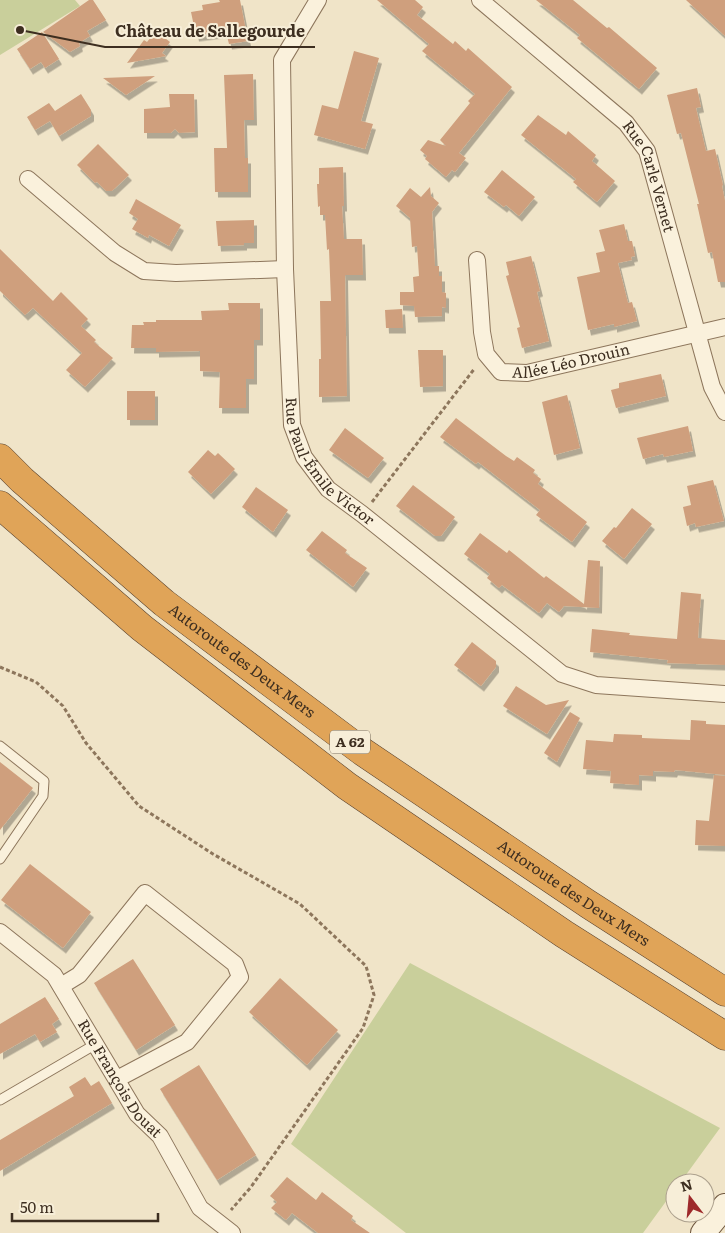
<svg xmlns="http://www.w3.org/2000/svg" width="725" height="1233" font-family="Literata,serif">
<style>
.green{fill:#c9cf9b}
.building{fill:#cf9f7d;filter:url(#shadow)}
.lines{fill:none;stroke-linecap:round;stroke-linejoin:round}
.service-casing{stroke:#8d765c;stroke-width:11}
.minor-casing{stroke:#8d765c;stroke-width:18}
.secondary-casing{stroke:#6f573f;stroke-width:26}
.motorway-casing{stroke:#5b4430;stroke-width:29}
.path{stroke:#8d765c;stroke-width:3;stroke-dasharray:4 2.5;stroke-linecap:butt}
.service{stroke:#faf1dc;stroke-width:9}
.minor{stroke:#faf1dc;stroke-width:16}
.secondary{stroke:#faf1dc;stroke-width:24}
.motorway{stroke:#e0a458;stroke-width:28}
.labels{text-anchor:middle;stroke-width:4;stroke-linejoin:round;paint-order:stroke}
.shield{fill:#f7eed8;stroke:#756857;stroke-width:1}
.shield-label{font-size:14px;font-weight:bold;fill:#3d2e20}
.street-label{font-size:15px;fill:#3d2e20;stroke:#f7eed8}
.leader{fill:none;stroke:#3d2e20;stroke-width:2}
.callout-dot{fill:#3d2e20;stroke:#f7eed8;stroke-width:2}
.callout-label{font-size:16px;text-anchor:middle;font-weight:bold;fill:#3d2e20;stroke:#f7eed8;stroke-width:4;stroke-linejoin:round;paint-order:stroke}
</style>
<defs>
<filter id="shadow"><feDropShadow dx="3" dy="5.5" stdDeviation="0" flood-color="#0004"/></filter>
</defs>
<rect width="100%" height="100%" fill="#f0e4c8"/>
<g class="green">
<polygon points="0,0 75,0 80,6 0,55"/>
<polygon points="410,963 720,1128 680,1183 675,1183 675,1189 643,1233 406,1233 291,1144"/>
</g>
<g class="building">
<polygon points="89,0 93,0 106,20 87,31 90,36 79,43 80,46 70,52 43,32"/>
<polygon points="219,0 240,0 248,41 229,44 226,32 196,36 191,12 203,10 202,5 220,2"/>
<polygon points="377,0 415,0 423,7 417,15 453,44 455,41 466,51 468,48 512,87 459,153 466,158 455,172 452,170 446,177 425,159 427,156 420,150 428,140 446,146 440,140 470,103 468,101 475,94 422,51 429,44"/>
<polygon points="536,0 573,0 607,28 609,27 657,68 639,89 577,38 580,35"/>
<polygon points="686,0 725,0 725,36"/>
<polygon points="156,31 170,42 162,53 166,56 127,63 144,40 147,42"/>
<polygon points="42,32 59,59 45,68 41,62 30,69 17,49"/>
<polygon points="354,51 379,58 361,121 373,124 365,149 314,135 322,105 338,109"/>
<polygon points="253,74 254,120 244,120 245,158 248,158 248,192 215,192 214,148 227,148 224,75"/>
<polygon points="155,76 126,95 103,78"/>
<polygon points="697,88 701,107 696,108 706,151 715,149 723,185 722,186 725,201 725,282 718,282 712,252 708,253 697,204 699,204 681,133 677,134 667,95"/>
<polygon points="81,94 91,110 91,116 59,136 50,121 35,130 27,117 49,103 55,111"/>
<polygon points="169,94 194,94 195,132 179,133 175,129 171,133 144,133 144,109 170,107"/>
<polygon points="538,115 566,135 568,131 596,155 592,161 615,181 597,202 573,182 576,179 521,135"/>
<polygon points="98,144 129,175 112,191 106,191 97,182 95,183 77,165"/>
<polygon points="343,167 344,206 342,206 344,239 362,239 363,275 345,275 347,396 319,397 319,359 321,359 320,301 331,301 329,249 327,250 325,215 320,215 320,206 318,207 317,184 319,184 319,168"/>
<polygon points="502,170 535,197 519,216 506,205 504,207 484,192"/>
<polygon points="430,187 431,196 439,203 432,212 435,266 439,266 439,276 442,276 442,292 446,293 446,308 442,307 442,316 415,317 414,306 400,305 400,292 414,292 413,277 419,276 417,246 412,247 410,218 396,206 410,188 421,197"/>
<polygon points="136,199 181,225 169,246 149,235 148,238 132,229 138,219 129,213"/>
<polygon points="254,220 254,243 244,243 244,245 218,246 216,221"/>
<polygon points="624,224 628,241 632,241 635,256 631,257 632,260 618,263 628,303 632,302 637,321 614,327 614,324 588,330 577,277 600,272 596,253 605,251 599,230"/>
<polygon points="0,249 53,301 61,292 88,319 81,326 96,340 94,342 113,358 85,387 66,370 82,353 33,308 25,315 0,291"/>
<polygon points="531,256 540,291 537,292 549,341 522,348 517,328 520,327 506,276 509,275 506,262"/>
<polygon points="228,303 260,303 260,340 254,340 254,379 246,379 246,408 219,408 220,372 200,371 200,351 156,352 156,348 131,348 132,325 144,325 143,322 156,322 156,320 202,320 201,311 229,310"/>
<polygon points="402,309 403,328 386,328 385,310"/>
<polygon points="418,350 443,350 443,386 420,387"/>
<polygon points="661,374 666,396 616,408 611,390 619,388 619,383"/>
<rect x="127" y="391" width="28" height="29"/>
<polygon points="567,395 580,448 554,455 542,402"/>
<polygon points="456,418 506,456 514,461 517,457 535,470 533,473 541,479 538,484 587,522 572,542 536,515 540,510 478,462 476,464 440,437"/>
<polygon points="688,426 693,451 664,457 663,454 643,459 637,438"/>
<polygon points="345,428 384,458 368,478 329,450"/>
<polygon points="208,450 215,456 218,453 235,469 211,494 188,472"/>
<polygon points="713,480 724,521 696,527 695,523 687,526 683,507 691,505 687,486"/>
<polygon points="413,485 455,517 441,536 435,536 396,506"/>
<polygon points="256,487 288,510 273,532 242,507"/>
<polygon points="632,508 652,524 624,559 602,541 614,527 616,528"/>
<polygon points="322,531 347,550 345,553 367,568 353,587 306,550"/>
<polygon points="480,533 507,553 509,550 544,578 546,576 584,604 588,560 600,561 599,608 564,606 559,612 547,603 539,613 502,585 499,588 487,578 490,574 464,554"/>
<polygon points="681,592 701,594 698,638 725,640 725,665 667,663 668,660 590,652 592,629 630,633 629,635 677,639"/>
<polygon points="472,642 496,661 496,667 481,686 454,665"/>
<polygon points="516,686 546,705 569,700 547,734 503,706"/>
<polygon points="570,712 580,718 557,762 544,753"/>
<polygon points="691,720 706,721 706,724 725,725 725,775 675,770 674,772 653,771 653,776 639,775 639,785 610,783 611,771 583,769 586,740 613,742 614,734 642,735 642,738 690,740"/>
<polygon points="0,762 33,788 0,830"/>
<polygon points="714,775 725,776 725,846 695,845 696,820 709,821"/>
<polygon points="30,864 91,912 63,948 1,900"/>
<polygon points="133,959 175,1025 136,1050 94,983"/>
<polygon points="280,978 338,1030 307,1065 249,1012"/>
<polygon points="45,997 59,1019 52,1024 57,1032 40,1042 35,1034 0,1054 0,1024"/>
<polygon points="199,1065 256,1155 217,1180 160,1089"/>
<polygon points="85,1077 91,1086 99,1081 112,1103 0,1171 0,1140 74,1096 69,1087"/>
<polygon points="287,1177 316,1200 322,1192 353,1216 351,1220 370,1233 318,1233 292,1213 286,1220 271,1208 277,1202 270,1196"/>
</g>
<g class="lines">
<g class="service-casing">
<g id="service">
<polyline points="0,746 44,781 43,796 0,859"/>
<polyline points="0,1100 96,1044"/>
</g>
</g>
<g class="minor-casing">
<g id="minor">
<path id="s1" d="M318,0L282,60L285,269L292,425L304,457L328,489L362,514L562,674L596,685L725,694"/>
<path id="s2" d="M480,0L626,123L647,151L712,387L725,412"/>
<polyline points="28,179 115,253 144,271 176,273 285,269"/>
<path id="s3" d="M477,260L482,332L486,354L501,372L527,373L725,327"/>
<path id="s4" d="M0,932L54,975L137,1114L160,1136L200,1208L232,1233"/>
<polyline points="61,986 79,975 145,893 235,964 240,977 187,1042 117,1079"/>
</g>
</g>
<g class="secondary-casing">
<polyline id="secondary" points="703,1233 725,1206"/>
</g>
<g class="motorway-casing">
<g id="motorway">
<path id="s5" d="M0,458L22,480L164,603L363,752L588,904L725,992"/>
<polyline points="0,505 142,628 347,786 564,934 725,1036"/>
</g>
</g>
<g class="path">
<polyline points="372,502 475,368"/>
<polyline points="0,667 36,682 63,706 86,743 139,806 213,854 300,904 366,966 374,995 363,1028 251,1187 231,1210"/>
</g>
<use href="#service" class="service"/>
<use href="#minor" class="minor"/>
<use href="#secondary" class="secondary"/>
<use href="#motorway" class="motorway"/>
</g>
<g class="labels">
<rect class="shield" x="330" y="730.5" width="40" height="23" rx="4"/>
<g class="shield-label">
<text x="350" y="747">A 62</text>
</g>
<g class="street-label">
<text dy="5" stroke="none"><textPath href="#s2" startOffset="250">Rue Carle Vernet</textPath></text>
<text dy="5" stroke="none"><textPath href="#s3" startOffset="189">Allée Léo Drouin</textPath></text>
<text dy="5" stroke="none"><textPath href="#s1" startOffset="486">Rue Paul-Émile Victor</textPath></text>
<text dy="5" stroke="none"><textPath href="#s5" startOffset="316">Autoroute des Deux Mers</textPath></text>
<text dy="5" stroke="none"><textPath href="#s5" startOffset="721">Autoroute des Deux Mers</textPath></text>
<text dy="5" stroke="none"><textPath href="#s4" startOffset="192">Rue François Douat</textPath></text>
</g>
</g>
<path class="leader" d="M20 30L105 47H315"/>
<circle class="callout-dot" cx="20" cy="30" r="5"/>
<g class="callout-label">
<text x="210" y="37">Château de Sallegourde</text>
</g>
<g transform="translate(690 1198) rotate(344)"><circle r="24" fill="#f7eed8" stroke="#ada18e"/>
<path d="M0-4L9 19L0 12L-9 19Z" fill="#9e2a2b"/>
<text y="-8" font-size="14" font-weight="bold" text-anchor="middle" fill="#3d2e20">N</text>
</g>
<path d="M12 1213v8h146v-8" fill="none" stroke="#3d2e20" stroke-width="2.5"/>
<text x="20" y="1213" font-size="15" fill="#3d2e20" stroke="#f7eed8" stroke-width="4" paint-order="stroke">50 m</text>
</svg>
